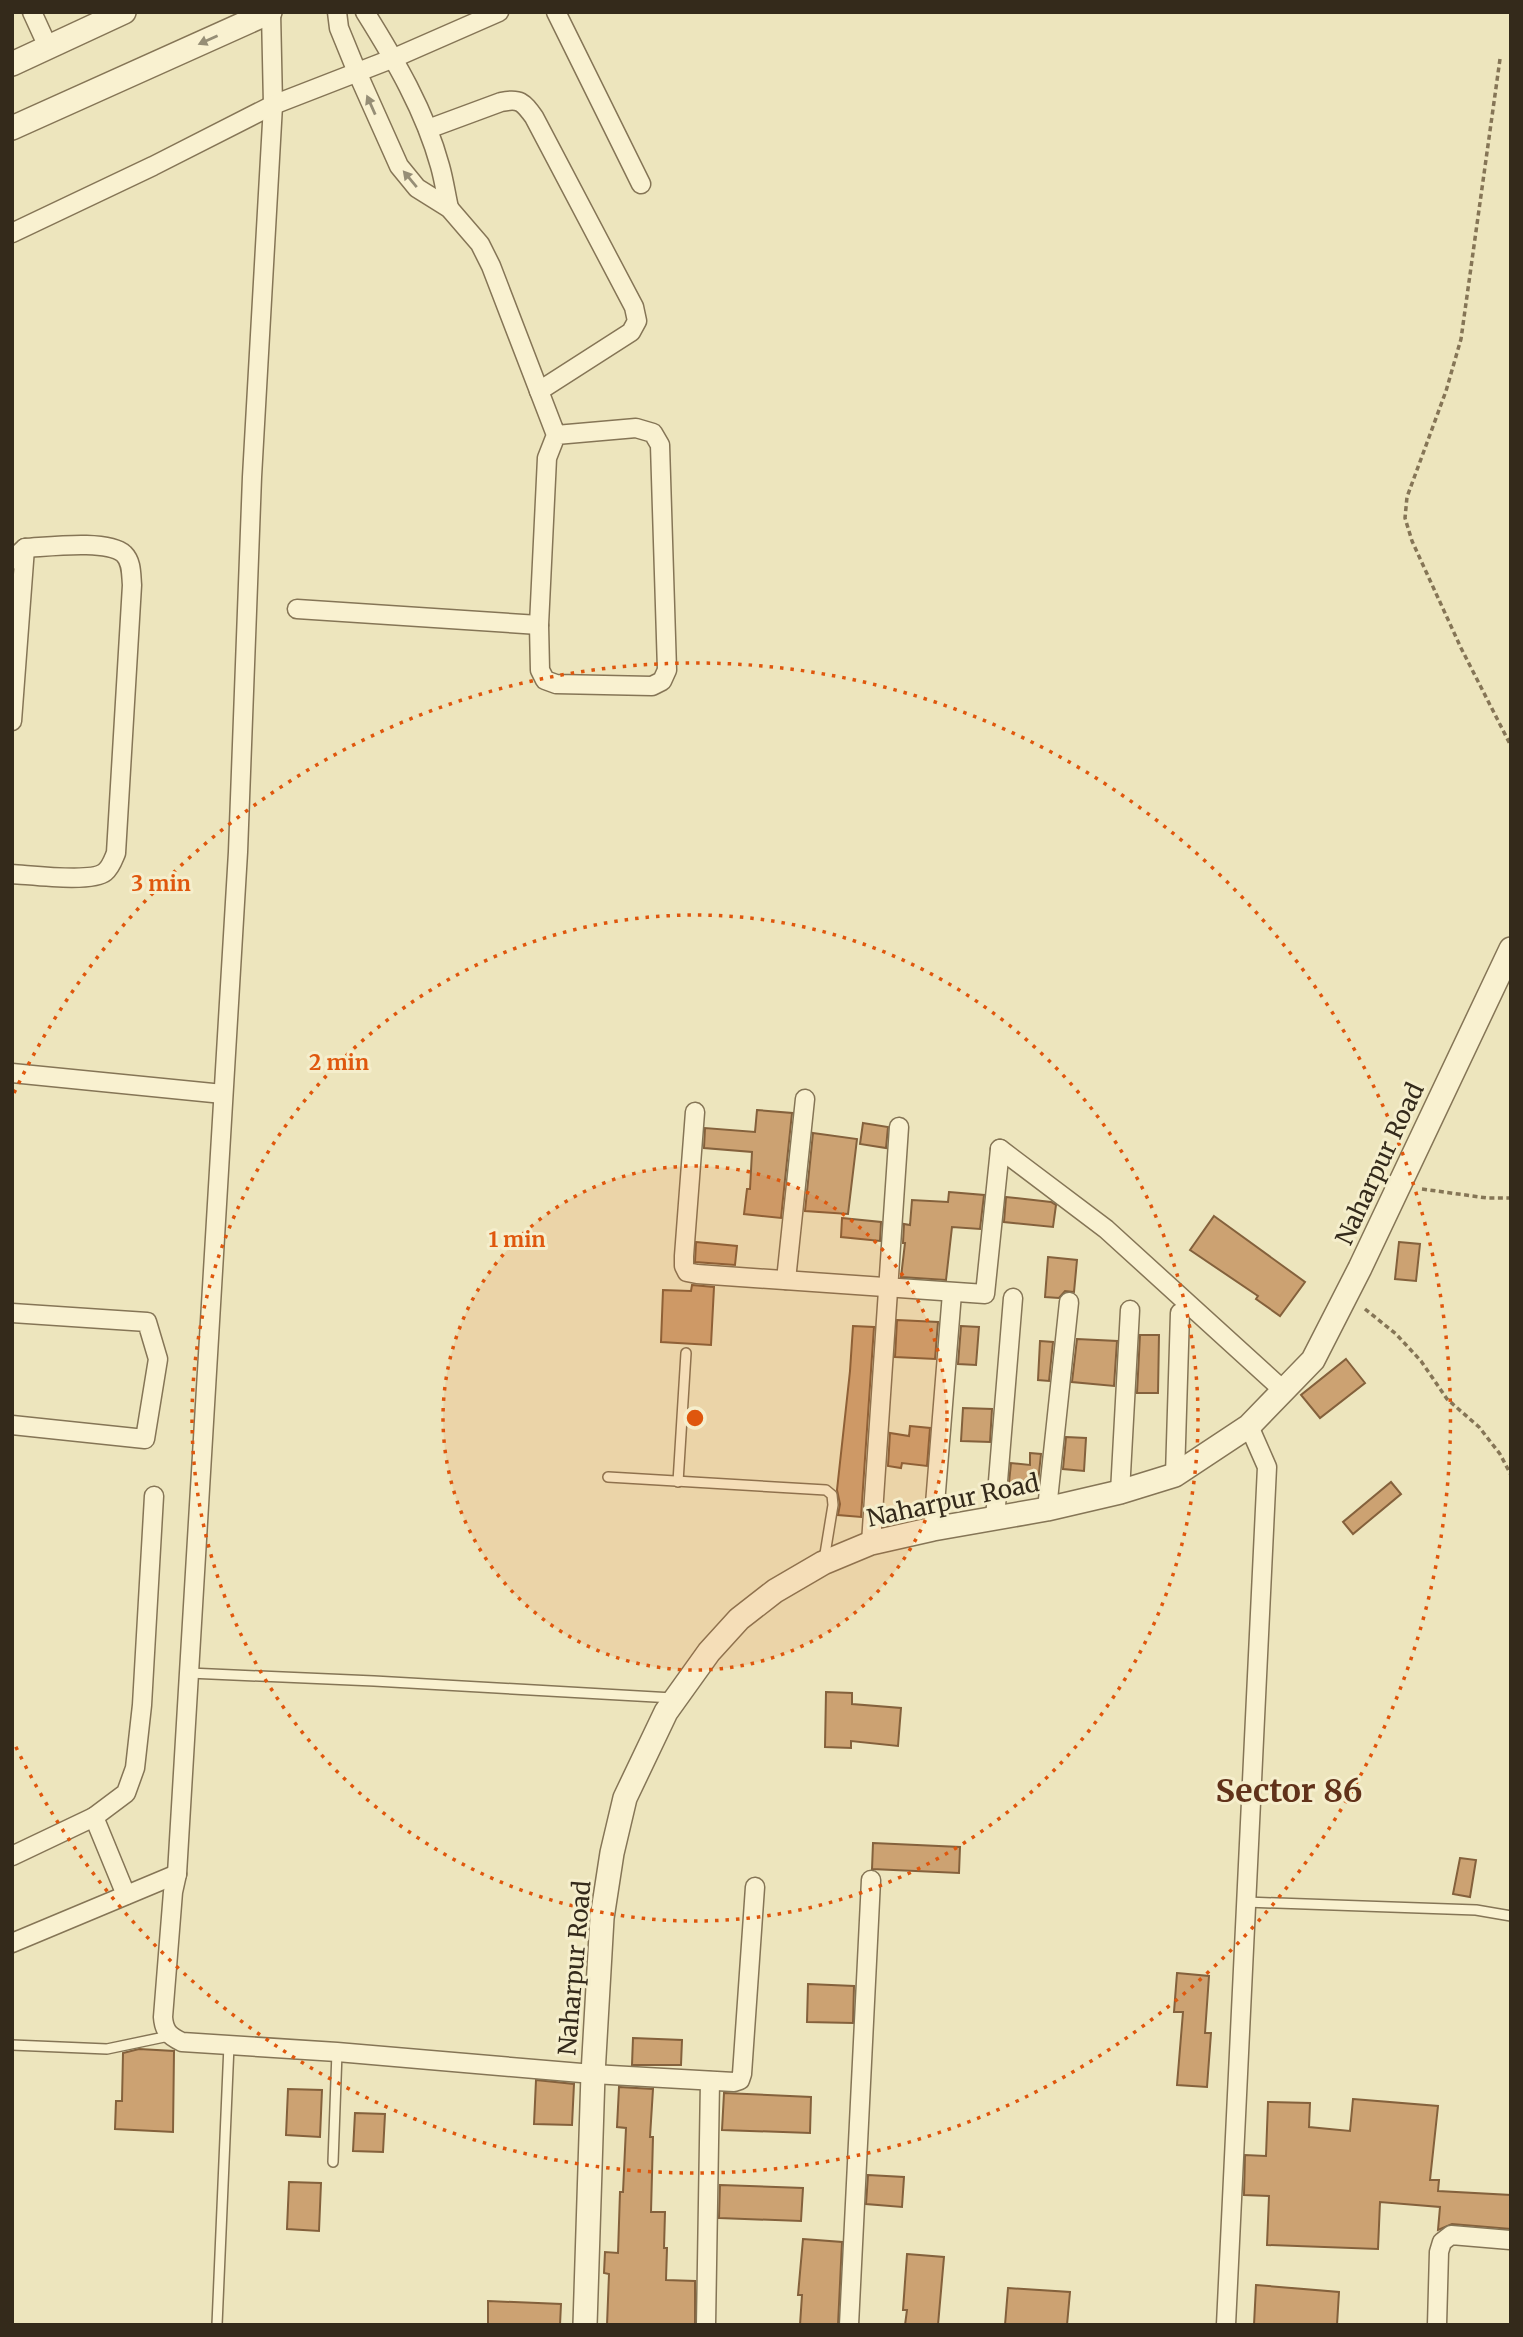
<svg xmlns="http://www.w3.org/2000/svg" width="1523" height="2337" font-family="Merriweather,serif">
<style>
.building{fill:#cca272;stroke:#84613c;stroke-width:2}
.lines{fill:none;stroke-linecap:round;stroke-linejoin:round}
.service-casing{stroke:#857556;stroke-width:12}
.minor-casing{stroke:#857556;stroke-width:21}
.tertiary-casing{stroke:#857556;stroke-width:26}
.path{stroke:#857556;stroke-width:3.5;stroke-dasharray:5 3.5;stroke-linecap:butt}
.service{stroke:#f9f1d0;stroke-width:9}
.minor{stroke:#f9f1d0;stroke-width:18}
.tertiary{stroke:#f9f1d0;stroke-width:23}
.oneway{fill:#968e76}
.ring{fill:none;stroke:#df570d;stroke-width:3.5;stroke-dasharray:3.5 7}
.labels{text-anchor:middle;stroke-width:6;stroke-linejoin:round;paint-order:stroke}
.street-label{font-size:24px;fill:#342a1b;stroke:#f5eecc}
.district-label{font-size:32px;font-weight:bold;fill:#61321a;stroke:#f5eecc}
.centre{fill:#df570d;stroke:#f5eecc;stroke-width:3.5}
.ring-label{font-size:21px;text-anchor:middle;font-weight:bold;fill:#df570d;stroke:#f5eecc;stroke-width:6;stroke-linejoin:round;paint-order:stroke}
</style>
<rect width="100%" height="100%" fill="#ede5bd"/>
<g class="building">
<polygon points="757,1110 792,1113 781,1218 744,1214 747,1189 750,1189 752,1152 704,1148 705,1128 755,1132"/>
<polygon points="863,1123 888,1127 886,1148 860,1144"/>
<polygon points="813,1133 857,1139 848,1214 805,1211"/>
<polygon points="949,1192 984,1195 980,1229 952,1227 946,1280 901,1277 905,1243 903,1243 904,1224 910,1225 912,1200 948,1202"/>
<polygon points="1006,1197 1051,1202 1056,1205 1053,1227 1004,1222"/>
<polygon points="1214,1216 1305,1282 1280,1316 1256,1299 1258,1296 1190,1250"/>
<polygon points="842,1218 881,1222 880,1241 841,1237"/>
<polygon points="696,1242 737,1246 735,1265 695,1262"/>
<polygon points="1399,1242 1420,1244 1416,1281 1395,1279"/>
<polygon points="1048,1257 1077,1260 1074,1292 1065,1291 1059,1298 1045,1297"/>
<polygon points="692,1285 714,1287 711,1345 661,1342 663,1290 691,1291"/>
<polygon points="897,1320 938,1322 935,1359 895,1357"/>
<polygon points="853,1326 874,1327 861,1517 838,1515 840,1504 837,1490 850,1371"/>
<polygon points="961,1326 979,1327 976,1365 958,1364"/>
<polygon points="1140,1335 1159,1335 1158,1393 1137,1393"/>
<polygon points="1077,1339 1117,1341 1114,1386 1072,1382"/>
<polygon points="1040,1341 1053,1342 1049,1381 1038,1380"/>
<polygon points="1346,1359 1365,1383 1320,1418 1301,1395"/>
<polygon points="963,1408 992,1409 990,1442 961,1441"/>
<polygon points="910,1426 930,1428 927,1466 902,1463 901,1468 888,1466 890,1433 909,1436"/>
<polygon points="1066,1437 1086,1438 1084,1471 1063,1469"/>
<polygon points="1030,1453 1041,1454 1037,1492 1023,1492 1023,1494 1008,1493 1011,1463 1030,1465"/>
<polygon points="1391,1482 1401,1494 1353,1534 1343,1522"/>
<polygon points="826,1692 852,1693 852,1704 901,1708 898,1746 851,1741 851,1748 825,1747"/>
<polygon points="873,1843 960,1847 959,1873 872,1869"/>
<polygon points="1460,1858 1476,1860 1470,1897 1453,1894"/>
<polygon points="1177,1973 1209,1976 1205,2033 1211,2033 1207,2087 1177,2085 1183,2012 1174,2012"/>
<polygon points="808,1984 854,1986 853,2023 807,2022"/>
<polygon points="633,2038 682,2040 681,2065 632,2065"/>
<polygon points="139,2049 174,2051 173,2132 115,2129 116,2101 122,2101 123,2053"/>
<polygon points="536,2080 574,2084 572,2125 534,2124"/>
<polygon points="619,2087 653,2089 650,2137 653,2137 651,2212 665,2212 664,2248 667,2248 666,2280 695,2281 695,2325 607,2325 609,2274 604,2273 605,2252 618,2253 620,2192 623,2192 626,2128 617,2127"/>
<polygon points="288,2089 322,2090 320,2137 286,2135"/>
<polygon points="724,2093 811,2097 810,2133 722,2130"/>
<polygon points="1353,2099 1438,2106 1430,2180 1439,2180 1438,2191 1511,2195 1511,2229 1452,2224 1438,2230 1440,2207 1380,2202 1378,2249 1267,2245 1269,2196 1244,2195 1245,2155 1266,2156 1268,2102 1310,2103 1309,2127 1350,2131"/>
<polygon points="355,2113 385,2114 383,2152 353,2151"/>
<polygon points="868,2175 904,2177 902,2207 866,2204"/>
<polygon points="289,2182 321,2183 319,2231 287,2229"/>
<polygon points="720,2185 803,2188 801,2221 719,2218"/>
<polygon points="803,2239 842,2242 838,2325 800,2325 802,2295 798,2295"/>
<polygon points="907,2254 944,2257 938,2325 905,2325 907,2310 903,2310"/>
<polygon points="1256,2285 1339,2292 1337,2325 1254,2325"/>
<polygon points="1008,2288 1070,2292 1067,2325 1005,2325"/>
<polygon points="488,2301 561,2304 560,2325 488,2325"/>
</g>
<g class="lines">
<g class="service-casing">
<g id="service">
<polyline points="608,1477 826,1490 832,1495 833,1505 824,1560"/>
<polyline points="678,1482 686,1353"/>
<polyline points="189,1673 374,1681 673,1698"/>
<polyline points="1246,1902 1476,1910 1511,1916"/>
<polyline points="12,2045 107,2049 169,2036"/>
<polyline points="333,2162 337,2052"/>
<polyline points="217,2325 229,2045"/>
</g>
</g>
<g class="minor-casing">
<g id="minor">
<polyline points="32,12 48,47"/>
<path d="M271,12L273,105L252,477L238,852L177,1874L173,1892L163,2017C164,2031 169,2036 182,2042L337,2052L593,2074L734,2082L740,2080L742,2074L755,1887"/>
<polyline points="337,12 339,28 357,72 399,166 417,188 449,208 480,244 491,266 556,435 547,458 539,625 540,670 545,680 556,684 652,686 662,681 667,670 660,445 653,433 636,428 556,435"/>
<path d="M365,12C395,60 425,111 440,166C444,180 446,195 449,208"/>
<polyline points="556,12 641,184"/>
<path d="M428,129L501,102C520,98 523,102 534,117L634,307L637,321L631,332L539,391"/>
<polyline points="12,233 153,166 273,105 394,58 499,12"/>
<path d="M12,560L25,548C47,547 107,539 124,554C132,562 131,574 132,585L116,853C113,860 111,867 105,872C92,883 31,875 12,874"/>
<polyline points="297,609 539,625"/>
<polyline points="12,721 25,548"/>
<polyline points="12,1073 223,1094"/>
<polyline points="695,1112 684,1256 684,1266 687,1272 697,1274 985,1294 1000,1149"/>
<polyline points="1000,1149 1106,1229 1283,1390"/>
<polyline points="786,1280 805,1099"/>
<polyline points="12,1313 147,1322 158,1359 145,1439 12,1425"/>
<polyline points="1175,1475 1180,1313"/>
<polyline points="1120,1492 1130,1310"/>
<polyline points="1047,1509 1069,1302"/>
<polyline points="995,1518 1013,1298"/>
<polyline points="933,1529 952,1293"/>
<polyline points="871,1543 899,1127"/>
<polyline points="12,1856 94,1817"/>
<polyline points="126,1895 94,1817 126,1793 135,1768 142,1705 154,1496"/>
<polyline points="12,1943 177,1874"/>
<polyline points="706,2325 710,2081"/>
<polyline points="849,2325 871,1880"/>
<polyline points="1226,2325 1267,1467 1249,1426"/>
<polyline points="1437,2325 1439,2252 1442,2242 1451,2235 1510,2240"/>
</g>
</g>
<g class="tertiary-casing">
<g id="tertiary">
<polyline points="12,64 124,12"/>
<polyline points="12,128 270,12"/>
<polyline points="585,2325 593,2074 602,1918 612,1853 625,1798 666,1712 709,1652 739,1619 775,1591 823,1563 871,1543 933,1529 1047,1509 1120,1492 1175,1475 1249,1426 1313,1360 1360,1268 1511,949"/>
</g>
</g>
<g class="path">
<polyline points="1500,59 1461,339 1446,391 1407,497 1405,518 1412,541 1461,648 1511,746"/>
<polyline points="1422,1189 1487,1198 1511,1198"/>
<polyline points="1365,1309 1396,1334 1421,1361 1447,1399 1479,1427 1500,1454 1511,1475"/>
</g>
<use href="#service" class="service"/>
<use href="#minor" class="minor"/>
<use href="#tertiary" class="tertiary"/>
</g>
<defs><path id="oneway-solid" d="M-6-.8H1V-3.2L6.5 0L1 3.2V.8H-6Z" transform="scale(1.75)"/></defs>
<g class="oneway">
<use href="#oneway-solid" transform="translate(208 40) rotate(156)"/>
<use href="#oneway-solid" transform="translate(371 105) rotate(-114)"/>
<use href="#oneway-solid" transform="translate(410 179) rotate(-130)"/>
</g>
<circle cx="695" cy="1418" r="252" fill="#df570d" fill-opacity=".12"/>
<g class="ring">
<circle cx="695" cy="1418" r="252"/>
<circle cx="695" cy="1418" r="503"/>
<path d="M14 1093A755 755 0 1 1 14 1743"/>
</g>
<g class="labels">
<g class="street-label">
<text transform="translate(1380 1164) rotate(-65)" y="8">Naharpur Road</text>
<text transform="translate(953 1501) rotate(-12)" y="8">Naharpur Road</text>
<text transform="translate(575 1968) rotate(-85)" y="8">Naharpur Road</text>
</g>
<g class="district-label">
<text x="1289" y="1802">Sector 86</text>
</g>
</g>
<circle cx="695" cy="1418" r="10" class="centre"/>
<g class="ring-label">
<text x="161" y="891">3 min</text>
<text x="339" y="1070">2 min</text>
<text x="517" y="1247">1 min</text>
</g>
<rect width="1523" height="2337" fill="none" stroke="#342a1b" stroke-width="28"/>
</svg>
